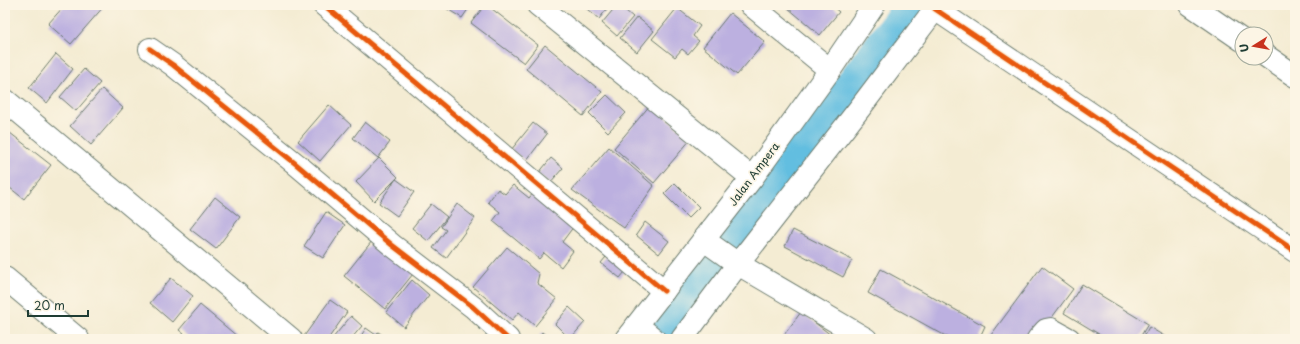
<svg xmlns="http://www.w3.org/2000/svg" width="1300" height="344" font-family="'Playpen Sans',sans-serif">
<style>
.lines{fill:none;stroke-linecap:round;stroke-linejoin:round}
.river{stroke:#62bee0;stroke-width:36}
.building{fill:#bcb0e0}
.street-casing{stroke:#6a7a6c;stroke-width:24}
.street{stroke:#fff;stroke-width:22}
.cycleway-casing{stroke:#fcf5e5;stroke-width:8}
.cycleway{stroke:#e8590c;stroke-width:5}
.labels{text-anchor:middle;stroke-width:3.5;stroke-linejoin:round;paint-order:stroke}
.street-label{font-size:11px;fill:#1f3d34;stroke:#fcf5e5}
</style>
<rect width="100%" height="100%" fill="#fcf5e5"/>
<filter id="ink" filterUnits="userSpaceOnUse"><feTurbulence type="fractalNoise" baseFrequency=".025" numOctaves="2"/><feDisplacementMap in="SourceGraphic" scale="8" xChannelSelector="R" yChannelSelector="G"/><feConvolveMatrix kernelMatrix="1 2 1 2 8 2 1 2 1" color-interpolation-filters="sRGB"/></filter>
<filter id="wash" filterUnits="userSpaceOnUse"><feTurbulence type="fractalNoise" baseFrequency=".012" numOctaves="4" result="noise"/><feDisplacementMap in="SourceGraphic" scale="16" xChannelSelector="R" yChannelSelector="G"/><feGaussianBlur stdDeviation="0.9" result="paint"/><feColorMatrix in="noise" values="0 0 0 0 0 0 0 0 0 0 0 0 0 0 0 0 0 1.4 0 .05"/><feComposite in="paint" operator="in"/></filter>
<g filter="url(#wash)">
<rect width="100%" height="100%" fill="#f4ecd3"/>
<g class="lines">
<polyline class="river" points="661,339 913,5"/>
</g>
<g id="blocks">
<g class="building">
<polygon points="65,5 105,5 71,44 48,24"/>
<polygon points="445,5 471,5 462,18 444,7"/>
<polygon points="485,5 487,5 538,45 524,63 471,23"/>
<polygon points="582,5 610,5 599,19"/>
<polygon points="617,5 619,5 633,17 617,36 602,23"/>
<polygon points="791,5 831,5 839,12 820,35 788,8"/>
<polygon points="677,8 700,26 693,36 699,41 688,54 682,49 675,57 652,39"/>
<polygon points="730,13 765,42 737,75 703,47"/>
<polygon points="637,17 654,31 637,52 620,38"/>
<polygon points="545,45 602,92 583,116 526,69"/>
<polygon points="56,54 73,69 47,103 29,88"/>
<polygon points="84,69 100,83 76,111 60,97"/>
<polygon points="102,89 123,108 91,145 70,126"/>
<polygon points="607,95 626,113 608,132 589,113"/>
<polygon points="651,104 691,139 654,183 614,148"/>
<polygon points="329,105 351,125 320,161 298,141"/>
<polygon points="365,122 390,142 378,158 353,138"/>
<polygon points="533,123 547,134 526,161 511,150"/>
<polygon points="5,129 51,165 24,199 5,184"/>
<polygon points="609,147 654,186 624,228 572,190"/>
<polygon points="379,158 398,177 374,201 356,182"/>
<polygon points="551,158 563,168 549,184 538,174"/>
<polygon points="396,179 414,192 397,216 379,203"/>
<polygon points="675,183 699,207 688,218 664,194"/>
<polygon points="513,185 529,198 536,190 577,222 562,242 573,251 561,267 544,253 539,259 493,221 500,212 488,202 498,189 505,194"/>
<polygon points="215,197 240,217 216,249 190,229"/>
<polygon points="431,204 447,217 428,241 412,228"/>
<polygon points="457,204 475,218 446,258 433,248 446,230 441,227"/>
<polygon points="326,212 345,225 323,258 304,246"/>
<polygon points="645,222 669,241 659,254 636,235"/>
<polygon points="793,230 852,260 843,277 785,246"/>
<polygon points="376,236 417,269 385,309 344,276"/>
<polygon points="507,247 539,274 537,283 557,299 535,326 519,312 512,320 473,287"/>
<polygon points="610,252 629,267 620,278 601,263"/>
<polygon points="1042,266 1073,289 1036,339 988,339"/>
<polygon points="881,269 985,326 979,339 951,339 868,293"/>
<polygon points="171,278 193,296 172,322 150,303"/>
<polygon points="412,280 429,295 404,327 386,312"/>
<polygon points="1082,284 1148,324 1139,339 1107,339 1064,313"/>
<polygon points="330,300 347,312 328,339 302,339"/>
<polygon points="200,305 238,337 236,339 190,339 179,330"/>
<polygon points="569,307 585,322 570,339 555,324"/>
<polygon points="801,312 836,339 781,339"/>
<polygon points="351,316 362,326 351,339 332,339"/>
<polygon points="1149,327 1169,339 1142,339"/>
<polygon points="366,328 376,335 378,332 389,339 359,339"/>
<polygon points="542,332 550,339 537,339"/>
</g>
</g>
</g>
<g filter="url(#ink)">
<use href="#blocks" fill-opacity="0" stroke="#6a7a6c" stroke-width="1"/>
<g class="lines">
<g class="street-casing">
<g id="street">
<polyline points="324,5 664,291"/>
<polyline points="538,5 752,178"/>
<polyline points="751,5 830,70"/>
<polyline points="1191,5 1242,40"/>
<polyline points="935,9 1295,251"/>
<polyline points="150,49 173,65 296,164 392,245 473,307 508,339"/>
<polyline points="1266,56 1295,76"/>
<polyline points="5,100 291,339"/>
<polyline points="704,240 738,264 866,339"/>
<polyline points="5,278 78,339"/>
<polyline points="637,325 654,339"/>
<polyline points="626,339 752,178 830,70 874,5"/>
<polyline points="682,339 738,264 863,104 938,5"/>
<polyline points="1038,339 1046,330 1051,329 1069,339"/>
</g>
</g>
<use href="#street" class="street"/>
<g class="cycleway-casing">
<g id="cycleway">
<polyline points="324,5 664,291"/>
<polyline points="935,9 1295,251"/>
<polyline points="150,49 173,65 296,164 392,245 473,307 508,339"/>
</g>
</g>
<use href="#cycleway" class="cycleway"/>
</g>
</g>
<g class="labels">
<g class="street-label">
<text transform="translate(754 174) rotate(-53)" y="4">Jalan Ampera</text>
</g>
</g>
<rect width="1300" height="344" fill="none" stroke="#fcf5e5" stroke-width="20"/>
<g transform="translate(1254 46) rotate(259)"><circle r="19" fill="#fcf5e5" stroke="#a4ab9e"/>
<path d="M0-3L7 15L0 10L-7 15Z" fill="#c8321e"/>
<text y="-6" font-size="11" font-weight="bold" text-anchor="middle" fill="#1f3d34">U</text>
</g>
<path d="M28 310v6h60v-6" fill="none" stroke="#1f3d34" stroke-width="2"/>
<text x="34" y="310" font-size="12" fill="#1f3d34" stroke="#fcf5e5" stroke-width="3" paint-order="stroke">20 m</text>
</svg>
